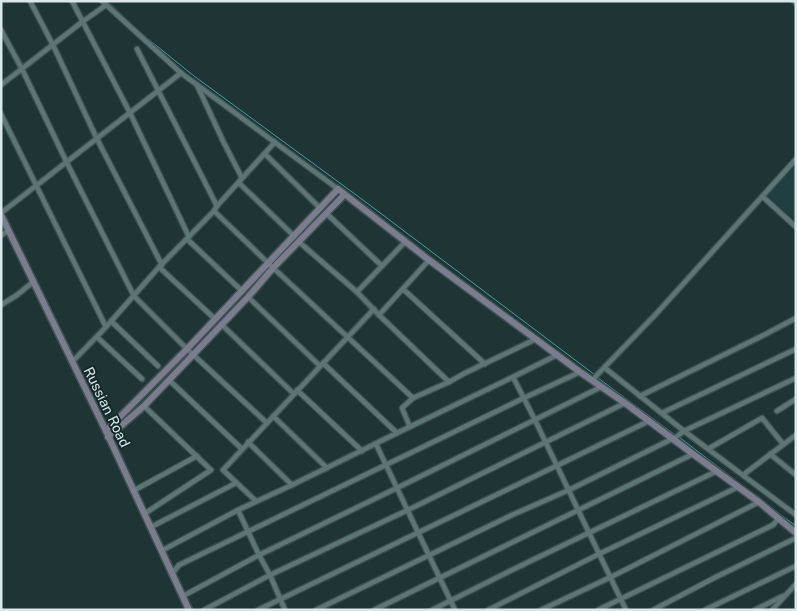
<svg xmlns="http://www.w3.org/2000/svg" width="797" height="611" font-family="'Public Sans',sans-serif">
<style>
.built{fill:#203f41}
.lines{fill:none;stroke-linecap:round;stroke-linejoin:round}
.stream{stroke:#419ea2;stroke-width:1}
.street-casing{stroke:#3e5152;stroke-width:7}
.secondary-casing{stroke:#3e5152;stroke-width:9}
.street{stroke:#5e7576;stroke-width:4.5}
.secondary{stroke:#7b7d8e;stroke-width:6}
.labels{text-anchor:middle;stroke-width:4;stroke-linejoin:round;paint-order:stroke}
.street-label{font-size:14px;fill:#dae6e7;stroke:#152a2b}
</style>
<rect width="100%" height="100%" fill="#1f3435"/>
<polygon class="built" points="796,164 796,221 767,196"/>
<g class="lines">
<g class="stream">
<polyline points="107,1 129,22"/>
<polyline points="137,30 194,76 363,200 595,375"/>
<polyline points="598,378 675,435"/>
<polyline points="679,437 743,486"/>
<polyline points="766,504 796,526"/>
</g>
<g class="street-casing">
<g id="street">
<polyline points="30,1 53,45 97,139 162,265"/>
<polyline points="72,1 130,113 189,237"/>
<polyline points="102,1 181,73 338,189"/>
<polyline points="794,1 796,3"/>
<polyline points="1,30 22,69 67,163 134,296 187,349 267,423"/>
<polyline points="137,49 217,206"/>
<polyline points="1,85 82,22 106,5"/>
<polyline points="197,85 224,143 242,178"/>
<polyline points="1,114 106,327"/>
<polyline points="265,154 320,208"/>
<polyline points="239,183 294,236"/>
<polyline points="763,197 796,227"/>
<polyline points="214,211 268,263 413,398"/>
<polyline points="1,213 181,73"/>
<polyline points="326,213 382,266"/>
<polyline points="1,235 9,231"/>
<polyline points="187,239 242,291"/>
<polyline points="299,242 357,292 379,315 449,382"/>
<polyline points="159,267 215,319"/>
<polyline points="403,289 485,364"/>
<polyline points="357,292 405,242"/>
<polyline points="248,297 320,366"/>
<polyline points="1,305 17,295 33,282"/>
<polyline points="379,315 429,260"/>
<polyline points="111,321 158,366"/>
<polyline points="221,324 294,394"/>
<polyline points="97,337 142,379"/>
<polyline points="72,362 106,327 159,267 214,211 217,206 275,142"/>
<polyline points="323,363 397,433"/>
<polyline points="605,368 684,431 796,515"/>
<polyline points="513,377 535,420 626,610"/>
<polyline points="169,380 242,449"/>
<polyline points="593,381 596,376 656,314 796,159"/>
<polyline points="297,390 362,451"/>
<polyline points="640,396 760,337 796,318"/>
<polyline points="144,406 211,470 144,514"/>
<polyline points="777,411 796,399"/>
<polyline points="662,413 796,349"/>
<polyline points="273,416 327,468"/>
<polyline points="410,427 402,408 413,398 449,382 465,373 536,339"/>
<polyline points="248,442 292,485"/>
<polyline points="376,444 455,610"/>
<polyline points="708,449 762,418 783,444"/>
<polyline points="770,454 796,475"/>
<polyline points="743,475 796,435"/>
<polyline points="133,491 197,456"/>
<polyline points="256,501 223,470 374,309"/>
<polyline points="238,510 259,555 270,575 285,610"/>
<polyline points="151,527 236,483"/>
<polyline points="161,551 238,510 292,485 397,433 513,377 557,355"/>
<polyline points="172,574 179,565 524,398 580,372"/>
<polyline points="183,596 259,555 397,488 601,387"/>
<polyline points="204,610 270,575 408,510 625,403"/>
<polyline points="258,610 649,421"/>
<polyline points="316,610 512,515 569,490 676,437 684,431 796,378"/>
<polyline points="374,610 693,454"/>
<polyline points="432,610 514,569 717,471"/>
<polyline points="488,610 599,554 738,487"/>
<polyline points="541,610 611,577 759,502"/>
<polyline points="598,610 773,525 779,518"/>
<polyline points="653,610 716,577 796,538"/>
<polyline points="705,610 796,566"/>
<polyline points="755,610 783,596"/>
<polyline points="772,610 796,584"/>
</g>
</g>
<g class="secondary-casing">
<g id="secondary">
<polyline points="1,215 106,431 189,610"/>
<polyline points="106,431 187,349 338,189 429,260 580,372 625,403 693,454 759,502 796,533"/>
<polyline points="108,437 144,406 169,380 248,297 273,268 344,195"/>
</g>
</g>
<use href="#street" class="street"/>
<use href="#secondary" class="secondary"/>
</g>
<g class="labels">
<g class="street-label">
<text transform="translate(107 407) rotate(64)" y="5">Russian Road</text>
</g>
</g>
<rect width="797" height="611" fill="none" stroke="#dae6e7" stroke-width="5"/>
</svg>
